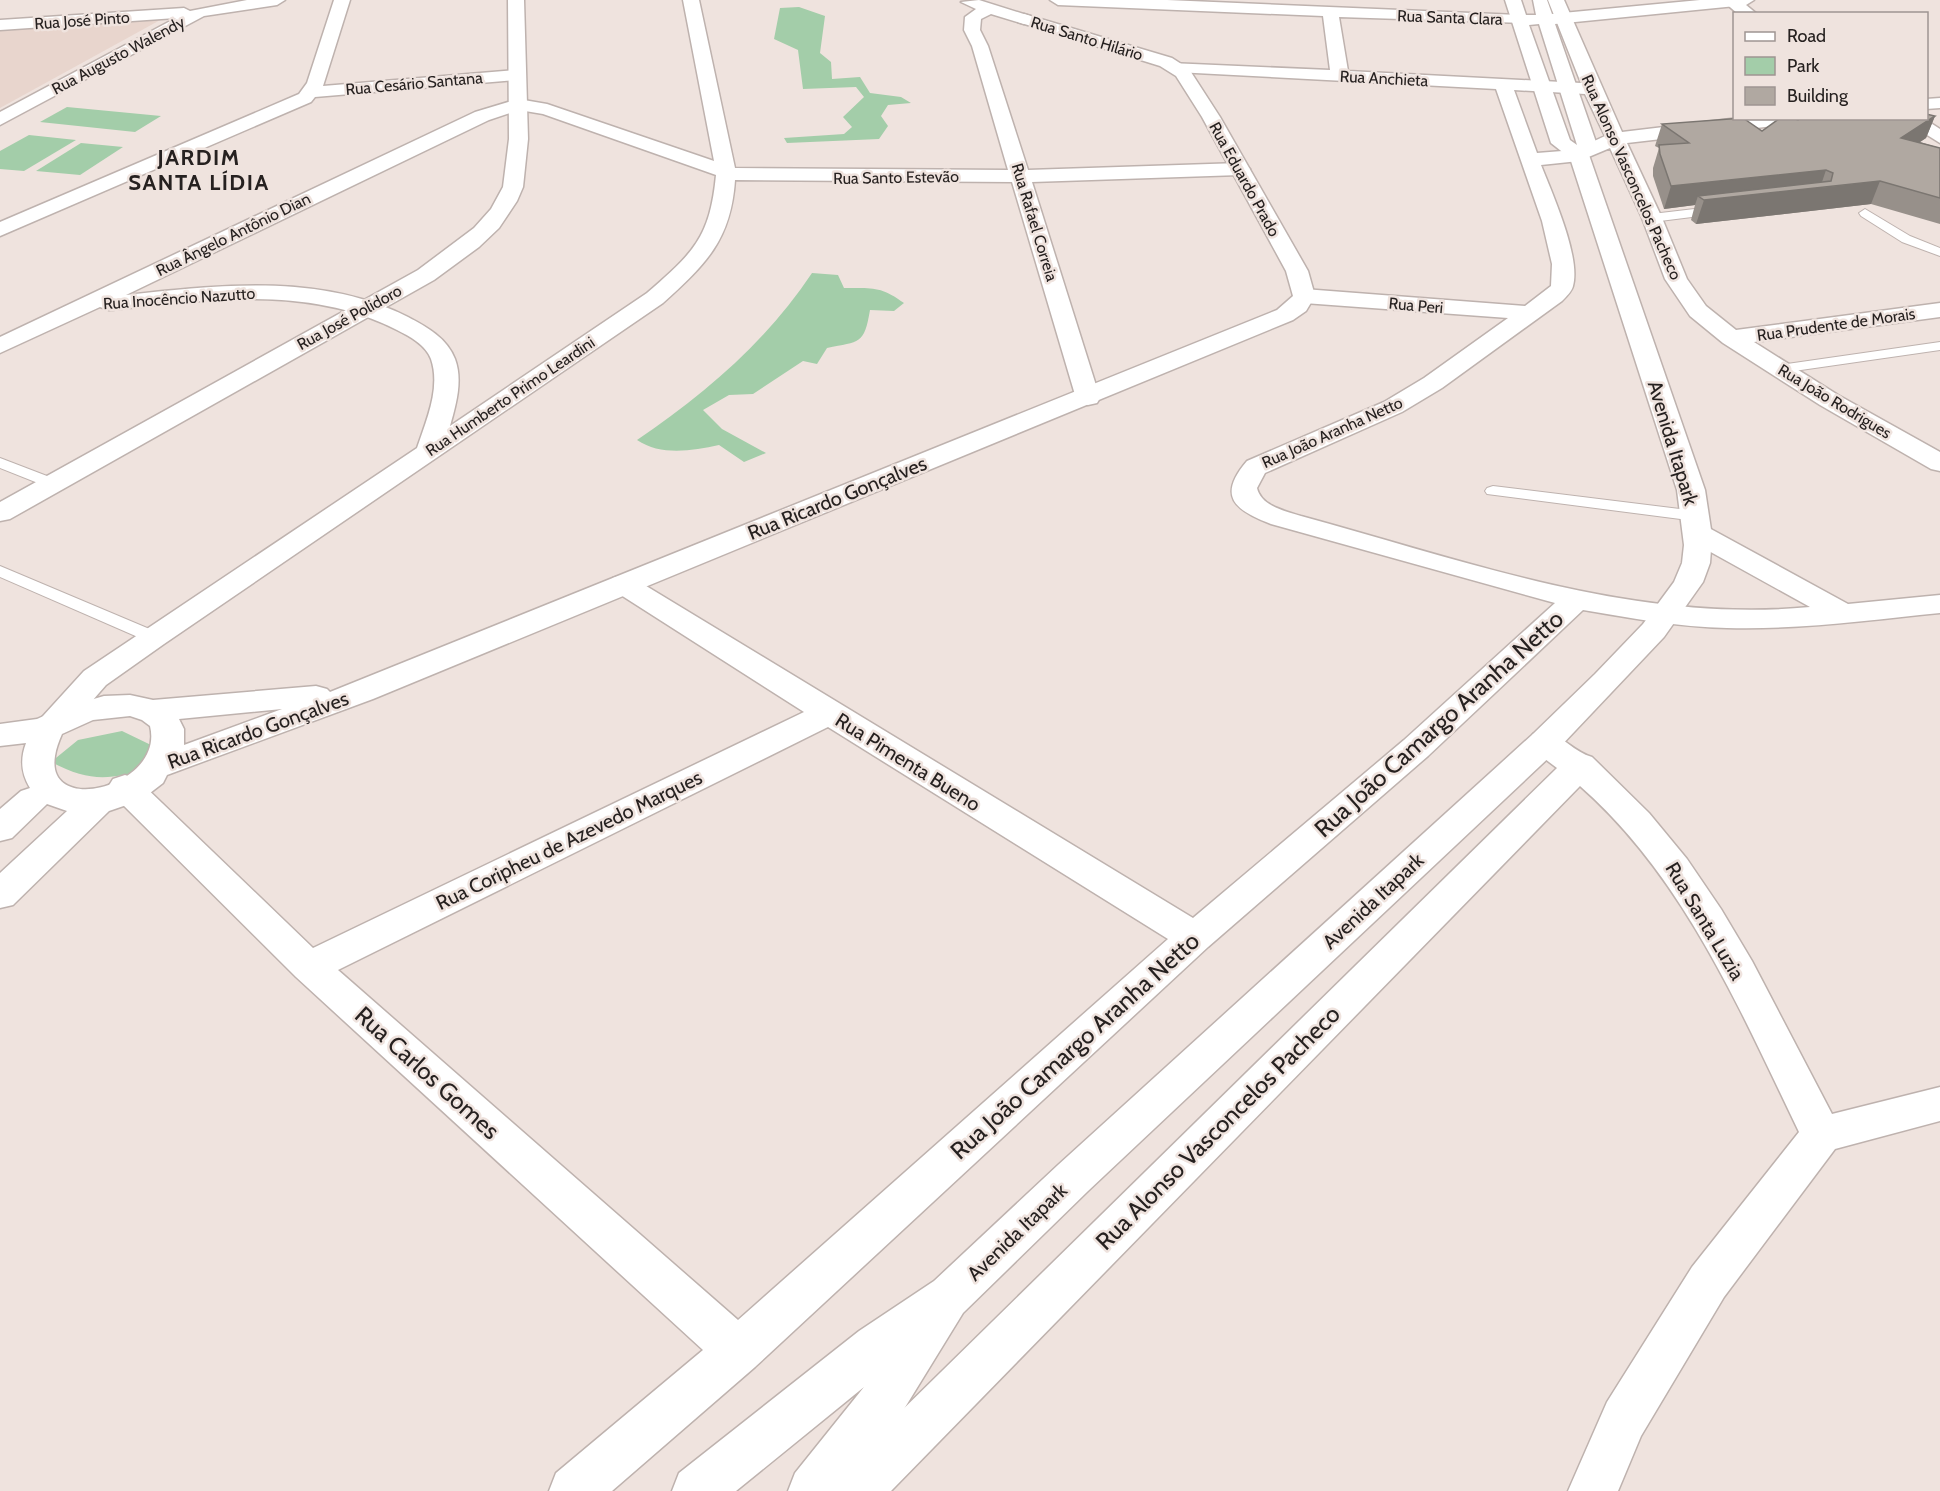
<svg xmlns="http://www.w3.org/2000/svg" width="1940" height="1491" font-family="Cabin,sans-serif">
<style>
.built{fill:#e8d5cd}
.green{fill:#a3cda9}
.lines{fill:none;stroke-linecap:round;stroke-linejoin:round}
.lane-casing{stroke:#beb2ae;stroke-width:2}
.street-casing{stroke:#beb2ae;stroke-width:3}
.secondary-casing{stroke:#beb2ae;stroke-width:3}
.lane{fill:#fff;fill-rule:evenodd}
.street{fill:#fff;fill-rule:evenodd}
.secondary{fill:#fff;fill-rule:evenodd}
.wall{fill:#97908a}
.shaded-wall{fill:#7b7671}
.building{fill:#b0a8a1;stroke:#7b7671;stroke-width:1.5}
.labels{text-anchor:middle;stroke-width:5;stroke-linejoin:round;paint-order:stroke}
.far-street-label{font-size:16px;fill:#262120;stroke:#efe3de}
.street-label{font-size:20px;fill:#262120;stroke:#efe3de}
.far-district-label{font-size:22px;font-weight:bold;letter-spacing:1.5px;fill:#262120;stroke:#efe3de}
.near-street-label{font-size:24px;fill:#262120;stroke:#efe3de}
</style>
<rect width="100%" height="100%" fill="#efe3de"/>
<polygon class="built" points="151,19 162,19 0,108 0,30"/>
<g class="green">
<polygon points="799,7 825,16 820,53 831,62 832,79 860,77 870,93 901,97 911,103 888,105 881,116 888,126 879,139 787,143 784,138 844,134 852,127 843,117 864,97 856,87 803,89 798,50 774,39 780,8"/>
<polygon points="67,107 161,116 135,132 40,122"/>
<polygon points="29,135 76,140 24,171 0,169 0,151"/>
<polygon points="81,143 123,147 80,175 36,171"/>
<path d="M812,273L838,275L844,288C872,288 881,286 904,303L894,311L870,310C864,345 860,341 827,348L817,364L803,361L753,394L729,395L703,410L722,429L766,453L744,462L719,445C691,451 661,456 637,440C704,395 767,341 812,273Z"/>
<path d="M122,731L151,745L152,769C108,779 92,783 51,762L78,740Z"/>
</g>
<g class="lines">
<g class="lane-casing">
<g id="lane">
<polygon points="1720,206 1726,210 1724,213 1652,222 1646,218 1652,214"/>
<polygon points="1865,209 1910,236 1940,248 1940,256 1902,242 1861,216 1859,213"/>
<polygon points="1940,342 1940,350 1780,373 1773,369 1780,365"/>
<polygon points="0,458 60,481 62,484 60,487 48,487 0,468"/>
<polygon points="1493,486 1696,511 1704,516 1696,521 1487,494 1485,491 1487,488"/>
<polygon points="0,566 159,633 162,637 159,641 147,641 0,577"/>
</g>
</g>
<g class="street-casing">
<g id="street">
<polygon points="247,0 285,0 277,5 204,16 0,125 0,112 176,18 0,30 0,20 184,8 190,11"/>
<polygon points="334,0 350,0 323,86 516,70 525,75 516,80 315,97 311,102 0,236 0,222 299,94 307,83"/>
<path d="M683,0H699L735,168L1008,170L972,46L964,30L965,17L976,9L961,2L979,0L1030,16L1032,19L1024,24L991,14L981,19L980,30L988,46L1028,170L1240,163L1250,169L1240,175L1032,182L1100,398L1097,403L1088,405L1079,403L1076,398L1012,182L735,180C731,240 706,264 663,303L164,644L106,685L65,732L54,735L43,732L38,724L43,716L84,671L417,448C426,421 441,388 431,359C426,345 409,336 397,330C307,284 206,300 109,310L100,307L0,353V337L475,112L518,99L547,104L714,161ZM519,110L543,114L716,175C710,238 693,253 647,293L450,426C456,405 463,380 455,359C447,338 427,327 408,317C320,273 221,285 126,295L489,120Z"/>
<path d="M1050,0H1167L1519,15L1525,17L1527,20L1525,23L1339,17L1348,71L1581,83L1548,0H1564L1622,132L1739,118H1799L1790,124L1627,143L1662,218L1687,279L1706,306L1736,330L1940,303V317L1754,342L1838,395L1940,452V471L1931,469L1820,405L1723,343L1690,316L1665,279L1642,218L1610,148L1579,161L1541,165C1552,193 1581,257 1573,286C1572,291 1566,297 1562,301L1442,388L1402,412L1265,473L1257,488C1261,506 1285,511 1301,516C1467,561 1635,624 1810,607L1689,540L1685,534L1689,528L1699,526L1709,528L1848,604L1940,595V613C1869,620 1799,630 1727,628C1678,627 1631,618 1583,610L1428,756L1208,947L755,1367L612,1491H549L556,1473L703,1350L296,977L113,795L108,787L113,779L125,775L137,779L313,948L804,712L613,590L608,584L613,578L623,575L633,578L1193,918L1404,740L1555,603L1271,524C1234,510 1217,496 1247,461L1384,402L1424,378L1508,318L1304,303L1296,301L1293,296L1296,291L1304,289L1525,306L1551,286L1552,264L1542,221L1496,89L1176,72L1170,71L1167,67L1170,63L1330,70L1323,16L1058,5ZM1514,90L1585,94L1605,136L1575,150L1537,153ZM828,727L1168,939L738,1320L338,970Z"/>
<polygon points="1740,0 1757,14 1738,14 1723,1"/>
<polygon points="1940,98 1940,108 1926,109 1926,99"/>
<polygon points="1900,118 1923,118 1940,129 1940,143"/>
<path d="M1545,731C1563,736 1574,752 1592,757L1649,813L1687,859L1721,909L1752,961L1832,1114L1940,1087V1121L1835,1149L1724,1297L1641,1436L1618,1491H1568L1607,1402L1692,1267L1799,1132C1740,1010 1684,877 1580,786L891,1491H831L838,1473L1557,768L1533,750L1529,742L1533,734Z"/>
</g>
</g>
<g class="secondary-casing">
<g id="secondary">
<polygon points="508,0 524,0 528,139 523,187 517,201 499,228 479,247 434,280 10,519 0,521 0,502 418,270 474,228 491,209 503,187 509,139"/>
<path d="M1505,0H1521L1526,15H1536L1533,0H1547L1552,14L1700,0H1754L1746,5L1555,24L1597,145L1589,155L1705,490L1712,536L1710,563L1703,582L1664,637L1557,750L1088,1191L963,1313L885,1440L845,1491H788L795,1473L864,1387L736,1491H672L679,1473L859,1331L934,1281L1058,1165L1533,734L1595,674L1643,624L1674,582L1682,563L1684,545L1677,490L1570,158L1551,143ZM1539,24L1577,145L1570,140L1529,25Z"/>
<path d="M1024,14L1172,58L1189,69L1220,117L1308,271L1315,296L1306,311L1293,320L373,699L167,775L163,783L141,800L109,811L13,905L0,908V873L67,811L47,804L12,838L0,841V809L21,791L30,788C21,773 20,759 26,743L0,746V724L37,719L59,709L104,696L130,695L153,700L316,686L327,689L330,692L1277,310L1293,296L1286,271L1202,117L1176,76L1160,66L1018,22L1016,19ZM282,709L184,745V729L179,719ZM130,716L142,720L150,726C165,786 45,817 55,756C56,748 59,741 62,734L93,720Z"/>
</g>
</g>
<use href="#lane" class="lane"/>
<use href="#street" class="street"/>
<use href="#secondary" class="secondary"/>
</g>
<polygon class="wall" points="1935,116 1926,138 1920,142 1940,148 1940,224 1871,204 1696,224 1691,220 1695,205 1664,209 1653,176 1653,168 1659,148 1655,146 1662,124 1762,131 1798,120"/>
<g class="shaded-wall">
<polygon points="1935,116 1926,138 1893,160 1901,138"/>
<polygon points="1826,170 1820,188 1880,181 1871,204 1696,224 1704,200 1698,196 1695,205 1664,209 1671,186"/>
</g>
<polygon class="building" points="1926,114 1935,116 1901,138 1940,148 1940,198 1880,181 1704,200 1698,196 1831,181 1833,173 1826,170 1671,186 1660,154 1659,145 1689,143 1662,124 1743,118 1762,131 1780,118 1792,118 1798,120 1801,118 1926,118"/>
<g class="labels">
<g class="far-street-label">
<text transform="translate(1450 17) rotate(2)" y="6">Rua Santa Clara</text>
<text transform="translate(82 20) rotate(-4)" y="6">Rua José Pinto</text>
<text transform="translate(1087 38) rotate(17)" y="6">Rua Santo Hilário</text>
<text transform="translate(118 55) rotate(-28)" y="6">Rua Augusto Walendy</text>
<text transform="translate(1384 78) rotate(3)" y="6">Rua Anchieta</text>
<text transform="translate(414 83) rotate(-5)" y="6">Rua Cesário Santana</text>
<text transform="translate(896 177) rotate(-1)" y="6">Rua Santo Estevão</text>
<text transform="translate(1632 177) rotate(66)" y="6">Rua Alonso Vasconcelos Pacheco</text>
<text transform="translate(1245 179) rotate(61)" y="6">Rua Eduardo Prado</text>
<text transform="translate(1035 222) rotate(73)" y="6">Rua Rafael Correia</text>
<text transform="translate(233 234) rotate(-26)" y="6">Rua Ângelo Antônio Dian</text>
<text transform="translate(179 298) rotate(-4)" y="6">Rua Inocêncio Nazutto</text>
<text transform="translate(1416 305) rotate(5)" y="6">Rua Peri</text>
<text transform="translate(349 317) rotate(-29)" y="6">Rua José Polidoro</text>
<text transform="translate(1836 324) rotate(-8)" y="6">Rua Prudente de Morais</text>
<text transform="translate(510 396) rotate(-34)" y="6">Rua Humberto Primo Leardini</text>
<text transform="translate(1835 401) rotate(31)" y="6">Rua João Rodrigues</text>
<text transform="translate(1332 432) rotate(-24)" y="6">Rua João Aranha Netto</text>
</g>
<g class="street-label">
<text transform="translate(1673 443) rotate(73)" y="7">Avenida Itapark</text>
<text transform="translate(837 498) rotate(-22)" y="7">Rua Ricardo Gonçalves</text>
<text transform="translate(258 730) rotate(-20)" y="7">Rua Ricardo Gonçalves</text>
<text transform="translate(908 762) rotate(32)" y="7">Rua Pimenta Bueno</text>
<text transform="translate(569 840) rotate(-26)" y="7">Rua Coripheu de Azevedo Marques</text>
<text transform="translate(1373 901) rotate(-43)" y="7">Avenida Itapark</text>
<text transform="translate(1705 921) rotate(59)" y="7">Rua Santa Luzia</text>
<text transform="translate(1017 1232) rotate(-44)" y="7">Avenida Itapark</text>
</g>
<g class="far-district-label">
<text x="199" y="165">JARDIM<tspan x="199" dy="25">SANTA LÍDIA</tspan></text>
</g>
<g class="near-street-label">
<text transform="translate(1439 724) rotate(-42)" y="8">Rua João Camargo Aranha Netto</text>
<text transform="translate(1075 1046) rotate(-42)" y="8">Rua João Camargo Aranha Netto</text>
<text transform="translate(427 1073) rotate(42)" y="8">Rua Carlos Gomes</text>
<text transform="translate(1218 1128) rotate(-45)" y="8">Rua Alonso Vasconcelos Pacheco</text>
</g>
</g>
<rect x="1733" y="12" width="195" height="108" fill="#efe3de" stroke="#9f9592" stroke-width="1.5"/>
<rect x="1745" y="32" width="30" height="9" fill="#ffffff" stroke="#9f9592" stroke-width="1.5"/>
<text x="1787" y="42" font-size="18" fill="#262120">Road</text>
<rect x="1745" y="57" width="30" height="18" fill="#a3cda9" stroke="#9f9592" stroke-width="1.5"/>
<text x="1787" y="72" font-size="18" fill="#262120">Park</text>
<rect x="1745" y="87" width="30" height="18" fill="#b0a8a1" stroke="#9f9592" stroke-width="1.5"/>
<text x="1787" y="102" font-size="18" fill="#262120">Building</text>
</svg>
